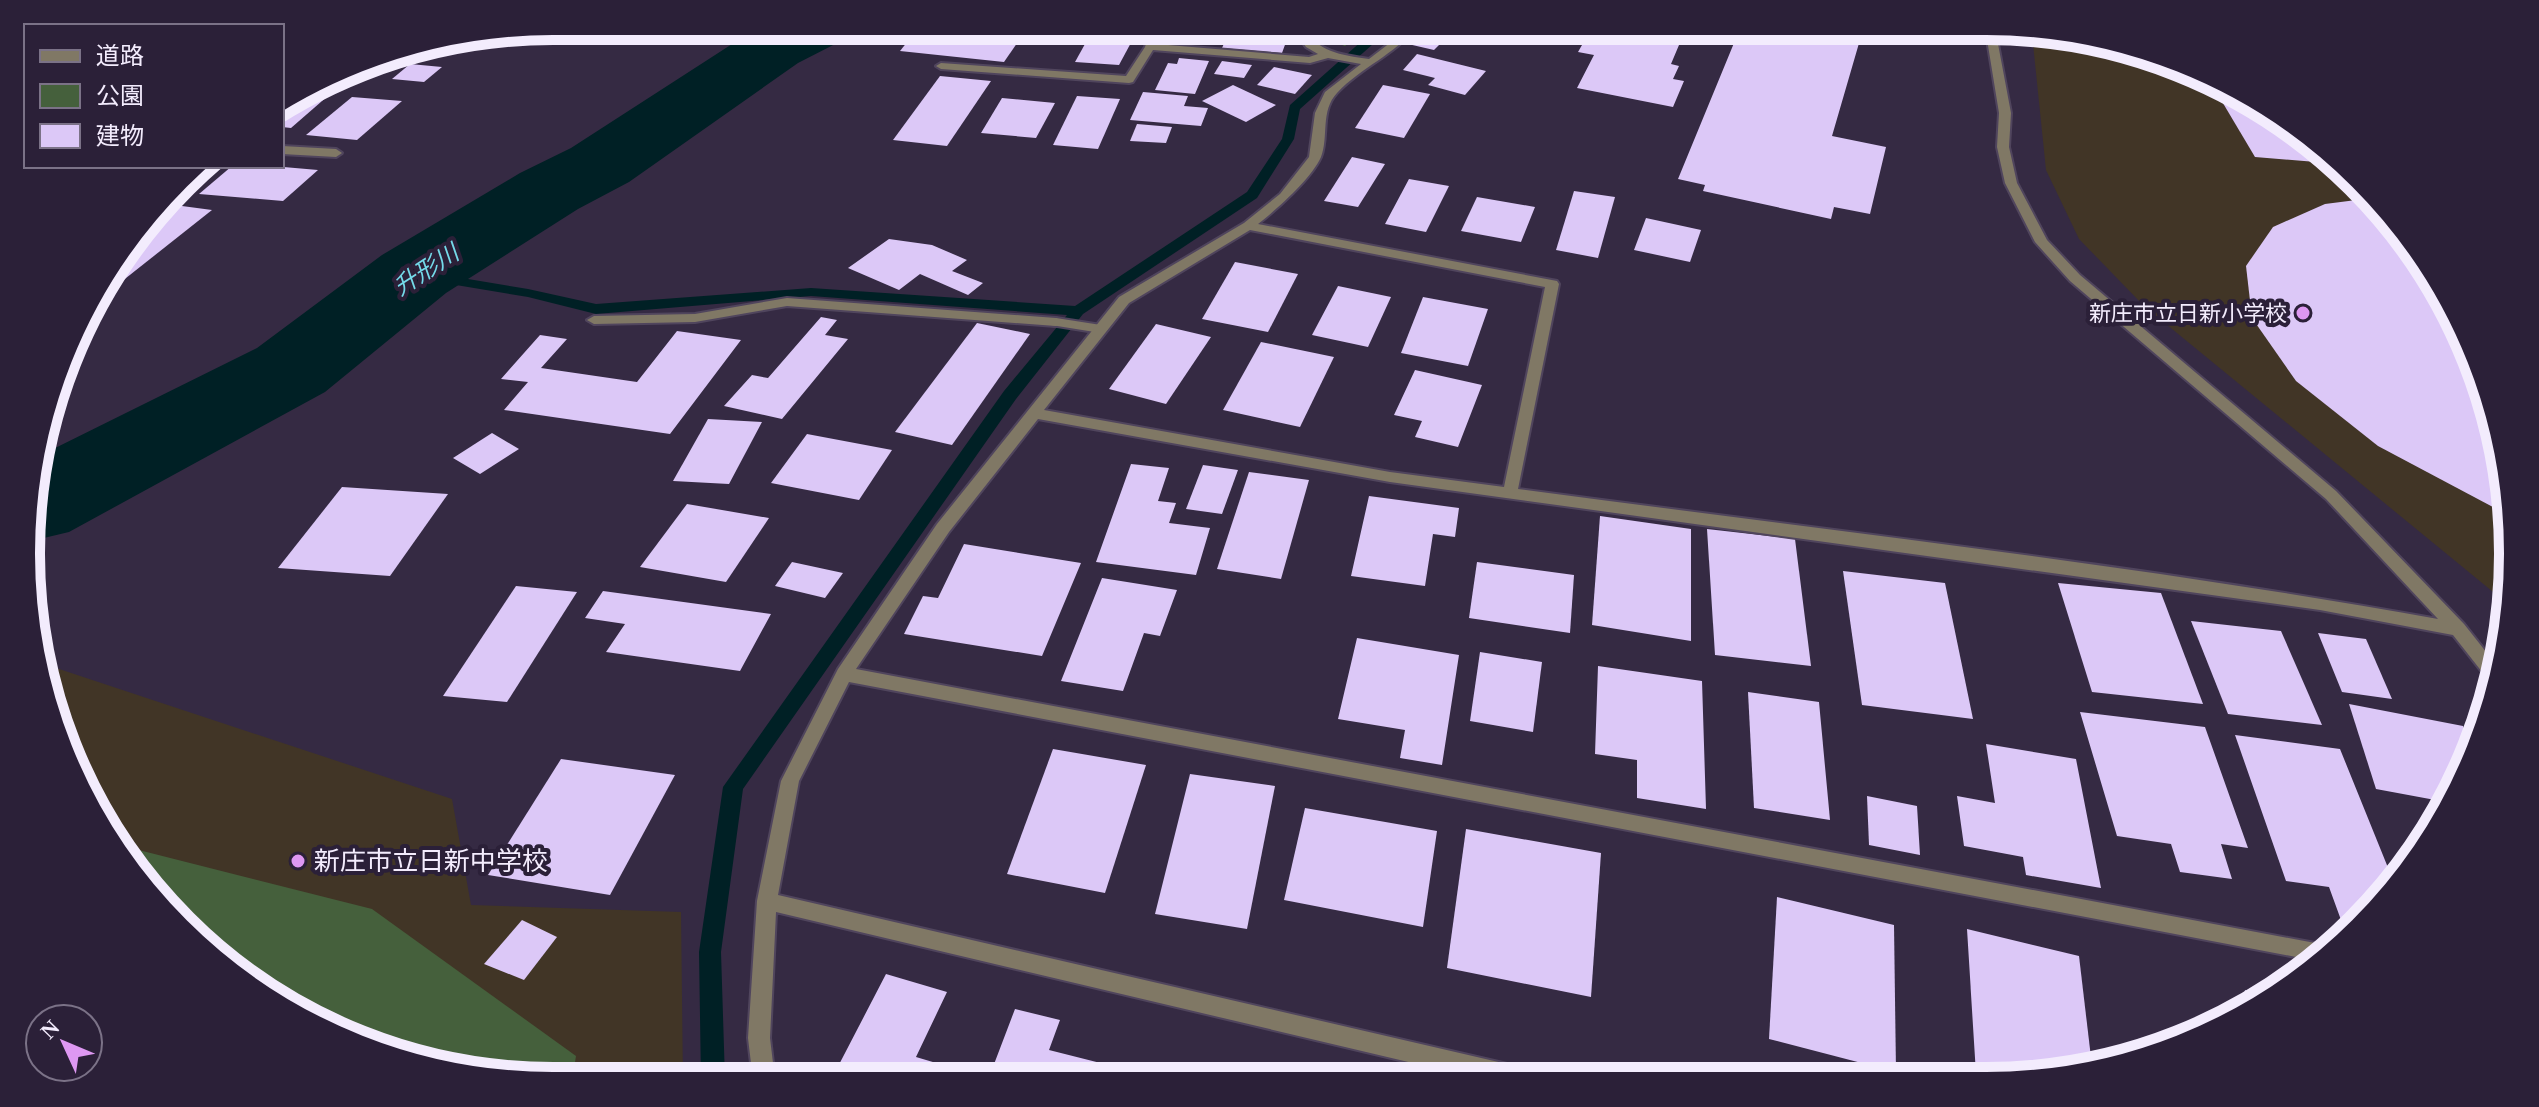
<svg xmlns="http://www.w3.org/2000/svg" width="2539" height="1107" font-family="'Times New Roman','Noto Sans JP',serif">
<style>
.education{fill:#413526}
.green{fill:#45603c}
.lines{fill:none;stroke-linecap:round;stroke-linejoin:round}
.stream{fill:#002025;fill-rule:evenodd}
.river{fill:#002025;fill-rule:evenodd}
.building{fill:#dcc8f7}
.lane-casing{stroke:#50455d;stroke-width:4}
.street-casing{stroke:#50455d;stroke-width:4}
.lane{fill:#807865;fill-rule:evenodd}
.street{fill:#807865;fill-rule:evenodd}
.poi-dot{fill:#de98f2;stroke:#2b2038;stroke-width:3}
.labels{text-anchor:middle;stroke-width:8;stroke-linejoin:round;paint-order:stroke}
.poi-label{font-size:22px;fill:#f3ecfd;stroke:#2b2038;text-anchor:end}
.water-label{font-size:24px;font-style:italic;fill:#74dae9;stroke:#2b2038}
.near-poi-label{font-size:26px;fill:#f3ecfd;stroke:#2b2038;text-anchor:start}
.rim{fill:none;stroke:#f3ecfd;stroke-width:10}
</style>
<rect width="100%" height="100%" fill="#352a43"/>
<g class="education">
<polygon points="2032,34 2155,54 2250,97 2334,157 2404,233 2459,321 2495,417 2512,519 2509,605 2144,306 2079,239 2046,170"/>
<polygon points="38,662 452,799 471,905 681,912 683,1081 554,1081 384,1053 289,1010 206,950 96,817"/>
</g>
<g class="green">
<polygon points="1315,26 1369,26 1345,46 1320,37"/>
<polygon points="119,845 372,909 576,1056 572,1081 553,1081 384,1053 289,1010 206,950"/>
</g>
<g class="lines">
<polygon class="stream" points="1372,26 1384,26 1373,44 1300,109 1294,139 1257,198 1083,314 1016,399 743,789 721,952 725,1080 701,1081 699,952 723,787 1004,391 1067,315 811,296 596,314 528,297 414,278 407,274 414,270 528,289 596,304 811,288 1075,306 1247,192 1282,139 1290,105 1364,39"/>
<polygon class="river" points="760,26 852,26 841,41 798,63 629,182 578,209 446,293 325,392 69,532 27,542 35,458 257,348 382,255 520,173 571,148"/>
</g>
<g class="building">
<polygon points="920,26 949,26 1024,33 1004,62 900,51"/>
<polygon points="1036,26 1081,26 1076,33"/>
<polygon points="1095,26 1140,26 1119,65 1075,62"/>
<polygon points="1232,26 1281,26 1275,41 1286,42 1282,53 1222,48"/>
<polygon points="1606,26 1687,26 1671,64 1679,66 1673,79 1684,81 1673,107 1577,88 1594,55 1578,52 1590,31 1602,33"/>
<polygon points="1741,26 1864,26 1832,136 1886,147 1870,214 1834,207 1831,219 1703,191 1705,185 1678,179"/>
<polygon points="1423,30 1448,36 1434,50 1408,44"/>
<polygon points="394,52 363,77 338,75 384,54"/>
<polygon points="1417,54 1486,71 1465,95 1428,85 1435,78 1403,70"/>
<polygon points="1179,58 1209,61 1195,94 1155,90 1168,63 1177,64"/>
<polygon points="1222,61 1252,65 1244,78 1214,74"/>
<polygon points="410,64 442,67 424,82 392,79"/>
<polygon points="1274,67 1312,75 1295,94 1257,85"/>
<polygon points="940,76 991,81 947,146 893,140"/>
<polygon points="2208,78 2250,97 2340,164 2255,157"/>
<polygon points="1233,85 1276,105 1246,122 1202,101"/>
<polygon points="1383,85 1430,94 1404,138 1355,128"/>
<polygon points="312,86 337,88 291,128 282,127 282,102"/>
<polygon points="1143,92 1188,96 1184,106 1208,108 1201,126 1130,120"/>
<polygon points="1077,96 1120,99 1098,149 1053,145"/>
<polygon points="352,97 402,101 357,140 306,135"/>
<polygon points="1002,98 1055,103 1036,138 981,133"/>
<polygon points="1137,124 1172,127 1166,143 1130,141"/>
<polygon points="1352,157 1385,164 1358,207 1324,201"/>
<polygon points="232,166 272,166 318,170 283,201 199,194"/>
<polygon points="1409,179 1449,186 1426,232 1385,224"/>
<polygon points="1574,191 1615,197 1598,258 1556,250"/>
<polygon points="1477,197 1535,207 1521,242 1461,231"/>
<polygon points="2372,198 2404,233 2459,321 2495,417 2511,513 2491,506 2378,446 2296,381 2252,318 2246,266 2273,227 2325,204"/>
<polygon points="167,204 212,210 121,282 105,280"/>
<polygon points="1646,218 1701,230 1690,262 1634,250"/>
<polygon points="889,239 932,245 967,260 952,271 983,283 968,295 920,274 899,290 848,268"/>
<polygon points="1235,262 1298,274 1268,332 1202,319"/>
<polygon points="1338,286 1391,297 1368,347 1312,335"/>
<polygon points="1423,297 1488,309 1468,366 1401,353"/>
<polygon points="821,317 837,320 825,335 848,339 782,419 724,406 752,375 768,378"/>
<polygon points="977,323 1030,334 952,445 895,432"/>
<polygon points="1156,324 1211,337 1166,404 1109,389"/>
<polygon points="677,331 741,340 670,434 504,410 528,382 501,379 540,335 567,339 541,368 637,382"/>
<polygon points="1261,342 1334,357 1300,427 1223,410"/>
<polygon points="1415,370 1482,385 1458,447 1415,437 1422,421 1394,415"/>
<polygon points="708,419 762,422 729,484 673,481"/>
<polygon points="492,433 519,449 480,474 453,458"/>
<polygon points="807,434 892,450 859,500 771,483"/>
<polygon points="1131,464 1169,468 1158,501 1176,503 1169,523 1210,528 1196,575 1096,562"/>
<polygon points="1203,465 1238,470 1222,514 1186,509"/>
<polygon points="1249,472 1309,480 1281,579 1217,569"/>
<polygon points="342,487 448,494 390,576 278,568"/>
<polygon points="1369,496 1459,508 1455,537 1433,534 1425,586 1351,576"/>
<polygon points="687,504 769,518 726,582 640,567"/>
<polygon points="1600,516 1691,529 1691,641 1592,625"/>
<polygon points="1707,529 1795,539 1811,666 1715,655"/>
<polygon points="964,544 1081,563 1042,656 904,634 923,596 938,598"/>
<polygon points="792,562 843,573 825,598 775,586"/>
<polygon points="1477,562 1574,575 1570,633 1469,618"/>
<polygon points="1843,571 1945,583 1973,719 1862,705"/>
<polygon points="1102,578 1177,590 1160,636 1144,633 1123,691 1061,681"/>
<polygon points="2058,583 2161,593 2203,704 2092,692"/>
<polygon points="516,586 577,592 507,702 443,696"/>
<polygon points="603,591 771,614 740,671 606,652 625,624 585,618"/>
<polygon points="2191,621 2281,631 2322,725 2228,714"/>
<polygon points="2318,633 2366,639 2392,699 2342,692"/>
<polygon points="1357,638 1459,655 1442,765 1400,758 1405,730 1338,719"/>
<polygon points="1480,652 1542,662 1533,732 1470,721"/>
<polygon points="1598,666 1702,681 1706,809 1637,798 1637,760 1595,754"/>
<polygon points="1748,692 1819,702 1830,820 1754,808"/>
<polygon points="2349,704 2463,726 2472,750 2446,802 2376,789"/>
<polygon points="2080,712 2205,727 2248,848 2221,844 2232,879 2180,872 2171,844 2117,836"/>
<polygon points="2235,735 2340,749 2393,880 2353,922 2341,920 2329,887 2286,881"/>
<polygon points="1986,744 2076,759 2101,888 2026,875 2023,857 1964,846 1957,796 1995,803"/>
<polygon points="1053,749 1146,765 1105,893 1007,874"/>
<polygon points="561,759 675,775 610,895 488,875"/>
<polygon points="1190,774 1275,786 1247,929 1155,914"/>
<polygon points="1867,796 1917,806 1920,855 1869,845"/>
<polygon points="1305,808 1437,831 1423,927 1284,900"/>
<polygon points="1466,829 1601,853 1591,997 1447,968"/>
<polygon points="1777,897 1894,925 1896,1072 1769,1039"/>
<polygon points="522,920 557,937 524,980 484,964"/>
<polygon points="1967,929 2079,956 2092,1066 2055,1076 1976,1074"/>
<polygon points="886,974 947,992 916,1057 953,1068 948,1080 831,1080"/>
<polygon points="2245,990 2262,998 2242,1009"/>
<polygon points="1015,1009 1060,1020 1049,1050 1140,1073 1138,1079 988,1080"/>
</g>
<g class="lines">
<g class="lane-casing">
<polygon id="lane" points="1056,318 1101,325 1108,329 1101,333 1051,325 1051,319"/>
</g>
<g class="street-casing">
<g id="street">
<path d="M1152,26H1162L1156,44L1309,57L1318,54L1306,47L1291,26H1301C1318,52 1340,55 1369,59L1395,39L1406,26H1417C1395,55 1361,67 1337,93C1320,111 1329,137 1321,157C1311,179 1277,209 1258,224L1557,281L1559,284L1518,489C1825,530 2134,564 2438,619L2326,499L2070,281L2035,242L2005,183L1997,147L1999,113L1985,27L1995,28L2011,113L2009,147L2017,183L2047,240L2080,275L2336,491L2464,624L2498,667L2494,683L2490,682L2453,635L2320,610L1390,482L1038,419L949,532L856,669L2331,946L2317,961L849,682L799,781L778,895L1520,1067L1528,1070L1531,1078H1476L776,912L770,1038L775,1080H753L748,1038L757,901L781,781L838,669L937,524L1119,297L1244,223L1280,194L1309,157L1315,113L1325,92L1361,64L1328,58L1310,63L1153,50L1133,82L1129,83L941,69L936,66L941,63L1126,76L1145,47ZM1250,230L1545,287L1504,487L1390,472L1044,410L1129,303Z"/>
<polygon points="450,44 434,57 425,55 436,45"/>
<polygon points="282,146 336,149 342,153 336,157 282,154"/>
<polygon points="787,298 1056,318 1063,322 1056,326 787,306 695,322 594,324 587,320 594,316 695,314"/>
</g>
</g>
<use href="#lane" class="lane"/>
<use href="#street" class="street"/>
</g>
<g class="poi-dot">
<circle cx="2303" cy="313" r="8"/>
<circle cx="298" cy="861" r="8"/>
</g>
<g class="labels">
<g class="poi-label">
<text x="2287" y="321">新庄市立日新小学校</text>
</g>
<g class="water-label">
<text transform="translate(426 270) rotate(-33)" y="8">升形川</text>
</g>
<g class="near-poi-label">
<text x="314" y="870">新庄市立日新中学校</text>
</g>
</g>
<path d="M0 0H2539V1107H0ZM553 40H1986A513 513 0 0 1 2499 553V554A513 513 0 0 1 1986 1067H553A513 513 0 0 1 40 554V553A513 513 0 0 1 553 40Z" fill="#2b2038" fill-rule="evenodd"/>
<path class="rim" d="M553 40H1986A513 513 0 0 1 2499 553V554A513 513 0 0 1 1986 1067H553A513 513 0 0 1 40 554V553A513 513 0 0 1 553 40Z"/>
<rect x="24" y="24" width="260" height="144" fill="#2b2038" stroke="#7b7287" stroke-width="2"/>
<rect x="40" y="50" width="40" height="12" fill="#807865" stroke="#7b7287" stroke-width="2"/>
<text x="96" y="64" font-size="24" fill="#f3ecfd">道路</text>
<rect x="40" y="84" width="40" height="24" fill="#45603c" stroke="#7b7287" stroke-width="2"/>
<text x="96" y="104" font-size="24" fill="#f3ecfd">公園</text>
<rect x="40" y="124" width="40" height="24" fill="#dcc8f7" stroke="#7b7287" stroke-width="2"/>
<text x="96" y="144" font-size="24" fill="#f3ecfd">建物</text>
<g transform="translate(64 1043) rotate(314)"><circle r="38" fill="#2b2038" stroke="#7b7287" stroke-width="2"/>
<path d="M0-6L14 30L0 20L-14 30Z" fill="#de98f2"/>
<text y="-12" font-size="22" font-weight="bold" text-anchor="middle" fill="#f3ecfd">N</text>
</g>
</svg>
